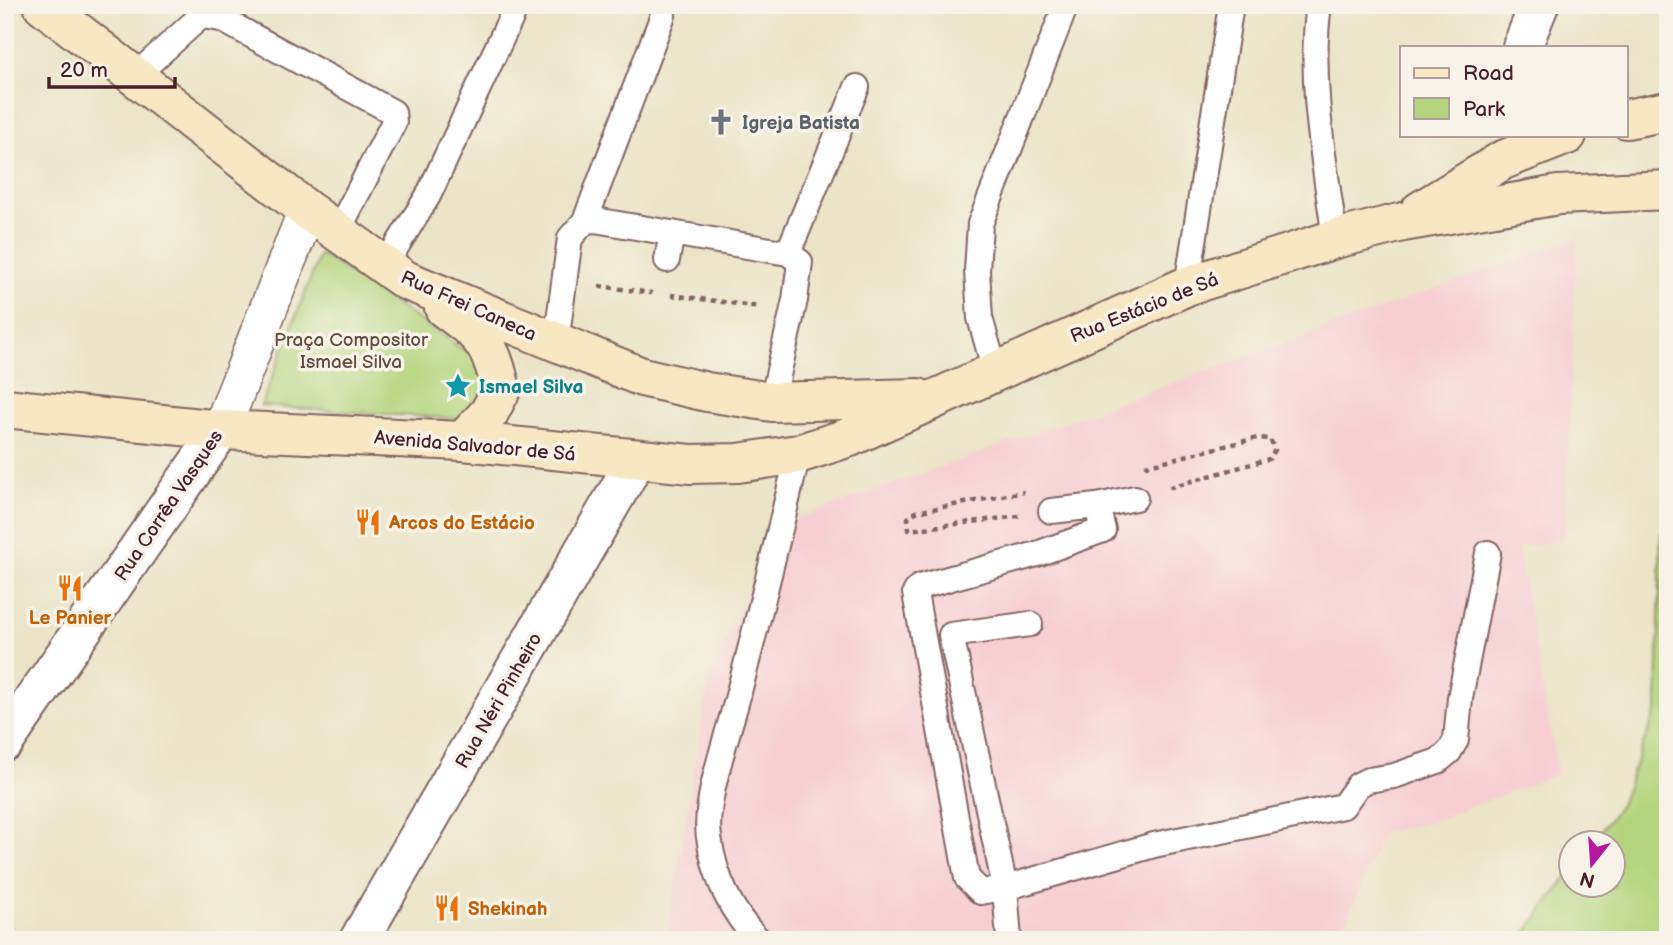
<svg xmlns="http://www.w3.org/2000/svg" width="1673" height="945" font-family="'Balsamiq Sans',sans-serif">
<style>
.built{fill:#f7cfd3}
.green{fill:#b4d57d;stroke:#7f7a54;stroke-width:2}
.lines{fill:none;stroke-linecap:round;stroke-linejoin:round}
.service-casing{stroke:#826462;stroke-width:28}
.pedestrian-casing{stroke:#826462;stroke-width:40}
.minor-casing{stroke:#826462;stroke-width:42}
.secondary-casing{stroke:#826462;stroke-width:42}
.path{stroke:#826462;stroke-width:4.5;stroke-dasharray:5 5;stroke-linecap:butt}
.service{stroke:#fff;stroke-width:24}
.pedestrian{stroke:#fff;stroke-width:37}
.minor{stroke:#fff;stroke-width:38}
.secondary{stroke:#f7e8c3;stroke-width:38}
.labels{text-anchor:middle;stroke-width:7;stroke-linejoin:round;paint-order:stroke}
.worship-label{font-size:19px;font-weight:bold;fill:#5b616d;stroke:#f7f3e8;text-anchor:start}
.street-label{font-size:19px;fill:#4a1f2b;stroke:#f7f3e8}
.park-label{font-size:19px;fill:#644c40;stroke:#f7f3e8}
.culture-label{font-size:19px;font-weight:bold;fill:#0d838f;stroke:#f7f3e8;text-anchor:start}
.food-label{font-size:19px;font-weight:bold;fill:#c56008;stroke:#f7f3e8;text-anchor:start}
</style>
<rect width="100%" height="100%" fill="#f7f3e8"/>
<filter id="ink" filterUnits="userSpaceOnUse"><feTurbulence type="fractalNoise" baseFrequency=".0143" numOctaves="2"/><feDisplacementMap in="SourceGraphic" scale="14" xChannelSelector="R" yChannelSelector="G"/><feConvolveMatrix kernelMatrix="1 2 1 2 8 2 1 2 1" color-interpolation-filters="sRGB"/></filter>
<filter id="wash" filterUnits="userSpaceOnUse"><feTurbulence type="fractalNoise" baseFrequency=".00686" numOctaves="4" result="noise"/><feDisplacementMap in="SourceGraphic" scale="28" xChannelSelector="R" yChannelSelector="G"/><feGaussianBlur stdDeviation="1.57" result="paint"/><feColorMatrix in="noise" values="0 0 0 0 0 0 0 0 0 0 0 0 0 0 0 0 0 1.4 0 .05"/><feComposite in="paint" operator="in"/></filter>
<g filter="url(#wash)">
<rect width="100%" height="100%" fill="#ebe4c7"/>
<polygon class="built" points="1577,238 1565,539 1518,548 1558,774 1430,822 1382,833 1339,940 666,940 710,674 779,525"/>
<g class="green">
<polygon points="320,254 472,355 488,378 477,409 461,419 261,406"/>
<polygon points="1668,533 1668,940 1521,940 1571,871 1572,886 1614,886 1614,844 1592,843 1620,805 1657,708 1661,534"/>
</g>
</g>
<g filter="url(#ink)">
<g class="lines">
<g class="service-casing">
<g id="service">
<path d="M1319,5C1308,79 1325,165 1335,239"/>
<polyline points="135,76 201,16 221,19 393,112 394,122 338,231"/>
<polyline points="585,221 663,15"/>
<polyline points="788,253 857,87"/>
<polyline points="667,260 672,233"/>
<polyline points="385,265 428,196 517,5"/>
<polyline points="1187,286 1231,5"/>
<polyline points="556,343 570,238 585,221 595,220 788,253 800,262 795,300 772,402"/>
<polyline points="995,371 980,318 977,271 980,224 1066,5"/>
<polyline points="1135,498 1097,506 1103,530 1037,554 919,587 915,593 967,878 981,892 1005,888 1154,845 1343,806 1358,785 1368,780 1394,776 1438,761 1449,752 1456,740 1460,698 1488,553"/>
<polyline points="1051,511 1097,506"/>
<path d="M759,940C731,914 714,875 709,837C703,801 730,729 739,692C760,613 779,534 798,454"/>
<polyline points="1009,940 1005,888 951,635 1030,624"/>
</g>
</g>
<g class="pedestrian-casing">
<polyline id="pedestrian" points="221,430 307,210"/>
</g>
<g class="minor-casing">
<g id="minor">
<polyline points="1522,47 1539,5"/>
<polyline points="5,741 221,430"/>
<polyline points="359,940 636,460"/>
</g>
</g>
<g class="secondary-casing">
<g id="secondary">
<polyline points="43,5 307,210 405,280 642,377 707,392 772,402 918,398"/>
<polyline points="1626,119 1668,111"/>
<polyline points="1420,211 1503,160 1567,135"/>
<path d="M444,308C482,336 491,343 501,390L489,413L463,441"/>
<polyline points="5,408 221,430 463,441 691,464 738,463 798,454 850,437 1187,286 1335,239 1403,222 1558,195 1668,190"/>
</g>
</g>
<g class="path">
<polyline points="599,286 652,293"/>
<polyline points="671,295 760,307"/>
<polyline points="1145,466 1257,438 1270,439 1275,450 1269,459 1167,488"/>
<polyline points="1019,516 909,530 908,518 916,512 1024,492"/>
</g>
<use href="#service" class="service"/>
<use href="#pedestrian" class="pedestrian"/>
<use href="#minor" class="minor"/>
<use href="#secondary" class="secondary"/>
</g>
</g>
<defs>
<g id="church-bare" transform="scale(2.1)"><path d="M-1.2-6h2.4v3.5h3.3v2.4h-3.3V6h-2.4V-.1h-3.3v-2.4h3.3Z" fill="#6b7280" stroke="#f7f3e8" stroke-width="2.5" paint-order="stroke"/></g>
<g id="sight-bare" transform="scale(2.1)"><path d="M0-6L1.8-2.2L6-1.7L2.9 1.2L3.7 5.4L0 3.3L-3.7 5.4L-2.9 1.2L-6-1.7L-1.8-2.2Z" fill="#0f9aa8" stroke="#f7f3e8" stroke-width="2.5" paint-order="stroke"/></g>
<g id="restaurant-bare" transform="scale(2.1)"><path d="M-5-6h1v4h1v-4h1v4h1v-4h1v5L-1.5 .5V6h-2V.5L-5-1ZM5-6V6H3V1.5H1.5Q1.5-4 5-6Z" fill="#e8710a" stroke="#f7f3e8" stroke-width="2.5" paint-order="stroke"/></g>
</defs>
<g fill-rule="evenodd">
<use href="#church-bare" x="721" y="122"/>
<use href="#sight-bare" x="458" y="386"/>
<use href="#restaurant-bare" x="368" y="522"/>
<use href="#restaurant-bare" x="70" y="588"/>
<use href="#restaurant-bare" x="447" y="908"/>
</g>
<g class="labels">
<g class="worship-label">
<text x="742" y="129">Igreja Batista</text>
</g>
<g class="street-label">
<text transform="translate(469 305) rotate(24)" y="7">Rua Frei Caneca</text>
<text transform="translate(1144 307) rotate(-22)" y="7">Rua Estácio de Sá</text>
<text transform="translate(475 445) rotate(5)" y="7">Avenida Salvador de Sá</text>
<text transform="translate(168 505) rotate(-56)" y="7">Rua Corrêa Vasques</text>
<text transform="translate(498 700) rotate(-60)" y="7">Rua Néri Pinheiro</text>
</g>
<g class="park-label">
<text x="351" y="346">Praça Compositor<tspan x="351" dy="22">Ismael Silva</tspan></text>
</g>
<g class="culture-label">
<text x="479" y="393">Ismael Silva</text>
</g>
<g class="food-label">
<text x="389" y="529">Arcos do Estácio</text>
<text x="70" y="624" text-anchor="middle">Le Panier</text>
<text x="468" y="915">Shekinah</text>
</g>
</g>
<rect width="1673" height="945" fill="none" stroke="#f7f3e8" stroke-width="28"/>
<rect x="1400" y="46" width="228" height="91" fill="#f7f3e8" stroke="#b29e9c" stroke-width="2"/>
<rect x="1414" y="68" width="35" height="10" fill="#f7e8c3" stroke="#b29e9c" stroke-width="2"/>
<text x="1463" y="80" font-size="21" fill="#4a1f2b">Road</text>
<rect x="1414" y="98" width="35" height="21" fill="#b4d57d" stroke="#b29e9c" stroke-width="2"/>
<text x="1463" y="116" font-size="21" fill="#4a1f2b">Park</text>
<g transform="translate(1592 864) rotate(197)"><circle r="33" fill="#f7f3e8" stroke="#b29e9c" stroke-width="2"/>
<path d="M0-5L12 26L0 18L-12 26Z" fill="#b5179e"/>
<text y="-10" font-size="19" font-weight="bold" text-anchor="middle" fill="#4a1f2b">N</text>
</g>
<path d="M49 77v10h126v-10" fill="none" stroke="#4a1f2b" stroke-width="3.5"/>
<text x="60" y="77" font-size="21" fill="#4a1f2b" stroke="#f7f3e8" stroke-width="5" paint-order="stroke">20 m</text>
</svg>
